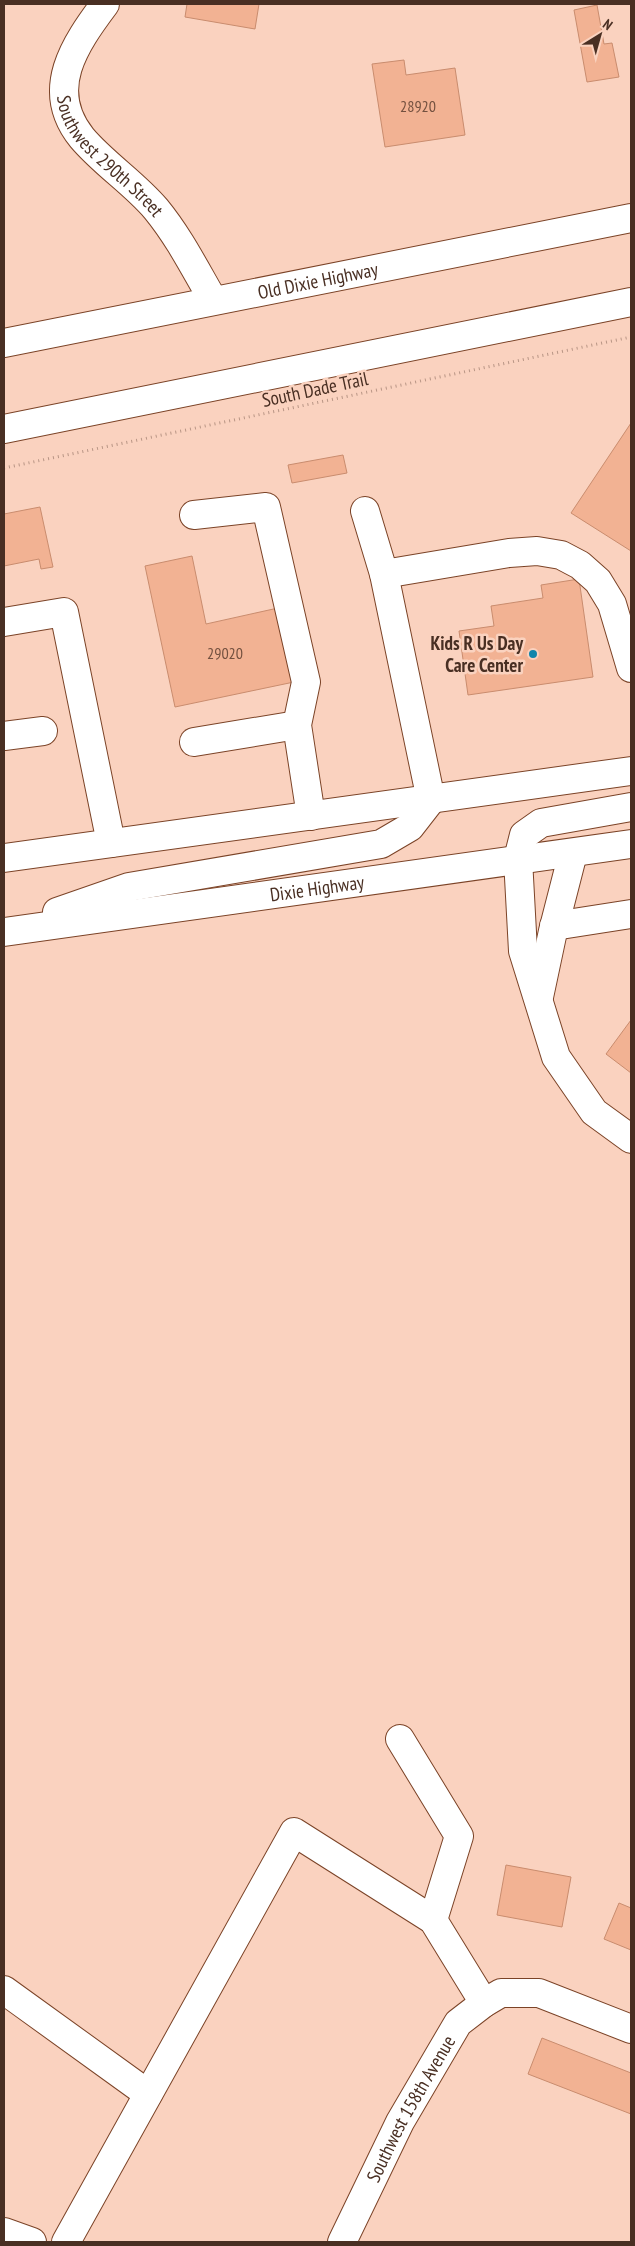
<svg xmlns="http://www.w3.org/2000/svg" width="635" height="2246" font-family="'PT Sans Narrow',sans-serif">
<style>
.building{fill:#f2b293;stroke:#c98c6e}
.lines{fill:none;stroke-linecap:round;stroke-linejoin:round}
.minor-casing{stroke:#7b4327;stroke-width:30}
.highway-casing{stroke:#7b4327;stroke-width:30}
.path{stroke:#b89585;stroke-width:3;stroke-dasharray:1 4;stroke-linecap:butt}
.minor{stroke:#fff;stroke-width:28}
.highway{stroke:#fff;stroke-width:28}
.poi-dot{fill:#1085ab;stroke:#fad2bf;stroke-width:2}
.labels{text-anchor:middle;stroke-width:5;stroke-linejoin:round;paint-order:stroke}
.number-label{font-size:16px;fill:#73503f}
.street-label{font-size:19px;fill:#492f23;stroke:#fad2bf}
.poi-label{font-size:19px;font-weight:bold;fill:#492f23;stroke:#fad2bf;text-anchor:end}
</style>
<rect width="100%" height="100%" fill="#fad2bf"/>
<g class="building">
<polygon points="187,4 259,4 255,29 185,17"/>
<polygon points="597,5 604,44 612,43 619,77 587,82 574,10"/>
<polygon points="404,60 406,75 455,68 465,135 385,147 372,64"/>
<polygon points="631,423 631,551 571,513"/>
<polygon points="343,455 347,473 292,483 288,465"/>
<polygon points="40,507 53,567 41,569 39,559 4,566 4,514"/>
<polygon points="192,556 206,624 278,608 294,682 175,707 145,566"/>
<polygon points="579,579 593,677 468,695 459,631 494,626 491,606 543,598 541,585"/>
<polygon points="631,1020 631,1073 606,1054"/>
<polygon points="506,1865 571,1877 562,1927 497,1915"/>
<polygon points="619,1903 631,1908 631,1950 604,1939"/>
<polygon points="542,2038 631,2073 631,2114 528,2074"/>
</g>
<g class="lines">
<g class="minor-casing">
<g id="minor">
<path id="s1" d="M105,4C75,44 43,90 82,138C104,164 134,183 156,209C179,237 195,269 213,300"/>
<path id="s2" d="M4,343L631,218"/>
<polyline points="4,429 631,302"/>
<polyline points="365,511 384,574 431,800"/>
<polyline points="194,515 266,507 306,682 297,725 311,816"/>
<polyline points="384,574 509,553 537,551 561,555 580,565 598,581 612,604 631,668"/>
<polyline points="4,622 64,612 111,843"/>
<polyline points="4,736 43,731"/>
<polyline points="194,742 297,725"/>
<polyline points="518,859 523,951 556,1057 594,1112 631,1139"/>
<polyline points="554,926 631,914"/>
<polyline points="539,997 553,931 573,853"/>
<polyline points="400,1739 459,1836 433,1920"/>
<polyline points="4,1990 148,2094"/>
<polyline points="4,2232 32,2242"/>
<polyline points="66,2242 294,1832 433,1920 484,2003"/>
<path id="s3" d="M342,2242L400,2122L458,2023L484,2003L501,1993H539L631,2029"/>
</g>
</g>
<g class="highway-casing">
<g id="highway">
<polyline points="4,858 631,771"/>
<polyline points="518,859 524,835 541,823 631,807"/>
<polyline points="57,912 129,887 381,844 410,827 431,800"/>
<path id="s4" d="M4,932L631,844"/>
</g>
</g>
<polyline class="path" points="4,468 631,337"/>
<use href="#minor" class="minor"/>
<use href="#highway" class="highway"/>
</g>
<circle class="poi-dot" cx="533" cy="654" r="5"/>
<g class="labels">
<g class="number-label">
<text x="418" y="112">28920</text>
<text x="225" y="659">29020</text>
</g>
<g class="street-label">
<text dy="7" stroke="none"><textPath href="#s1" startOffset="180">Southwest 290th Street</textPath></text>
<text dy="7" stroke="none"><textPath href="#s2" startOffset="320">Old Dixie Highway</textPath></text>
<text transform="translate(315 389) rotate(-12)" y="7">South Dade Trail</text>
<text dy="7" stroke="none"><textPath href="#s4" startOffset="316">Dixie Highway</textPath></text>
<text dy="7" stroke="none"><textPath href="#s3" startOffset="150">Southwest 158th Avenue</textPath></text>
</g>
<g class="poi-label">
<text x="523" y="650">Kids R Us Day<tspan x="523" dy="22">Care Center</tspan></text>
</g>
</g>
<rect width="635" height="2246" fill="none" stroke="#492f23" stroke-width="10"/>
<g transform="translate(600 35) rotate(37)" stroke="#fad2bf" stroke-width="4" paint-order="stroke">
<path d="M0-4L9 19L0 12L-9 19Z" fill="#492f23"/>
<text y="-8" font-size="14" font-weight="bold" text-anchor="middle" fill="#492f23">N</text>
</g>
</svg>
